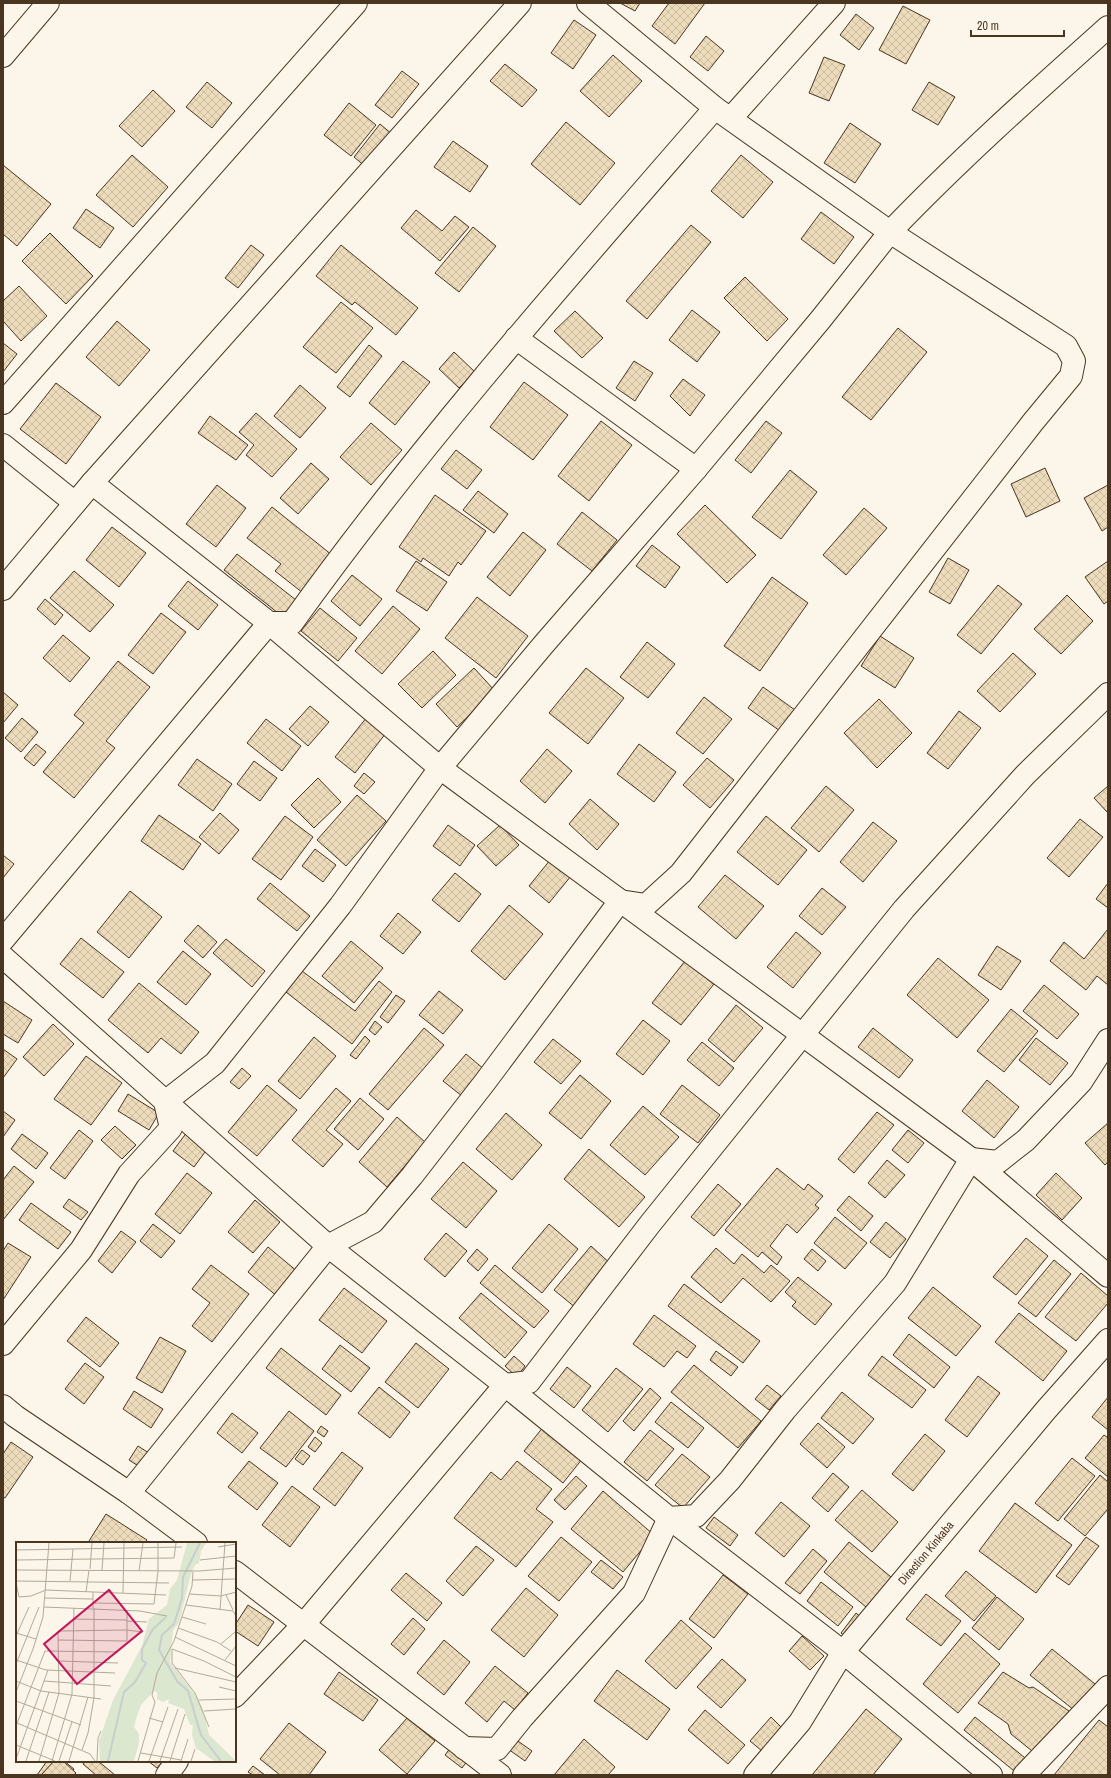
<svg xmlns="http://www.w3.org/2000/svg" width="1111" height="1778" font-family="'Archivo Narrow',sans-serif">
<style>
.building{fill:url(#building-cross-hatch);stroke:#4a3520}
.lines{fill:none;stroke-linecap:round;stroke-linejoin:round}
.street-casing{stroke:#4a3520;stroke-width:24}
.street{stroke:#fbf6e9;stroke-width:22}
.labels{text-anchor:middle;stroke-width:3;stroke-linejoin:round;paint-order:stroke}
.street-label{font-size:12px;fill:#4a3520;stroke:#fbf6e9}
.inset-river{fill:none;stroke:#c9cecd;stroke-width:2}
.inset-road{fill:none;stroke:#b4a999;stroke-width:1}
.view{fill:#c2185b;fill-opacity:0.15;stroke:#c2185b;stroke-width:2}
.inset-edge{fill:none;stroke:#4a3520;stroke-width:2}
</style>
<defs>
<pattern id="building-cross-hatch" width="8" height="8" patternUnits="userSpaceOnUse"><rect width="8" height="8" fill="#ecdcbc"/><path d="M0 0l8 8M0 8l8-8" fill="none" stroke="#ccbda1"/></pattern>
</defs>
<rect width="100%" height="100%" fill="#fbf6e9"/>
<g class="building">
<polygon points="620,3 640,3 635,11"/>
<polygon points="669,3 705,3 675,44 652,26"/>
<polygon points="903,6 930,20 906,64 879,50"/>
<polygon points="856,14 874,28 859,50 840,35"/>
<polygon points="574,20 596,35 573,69 551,53"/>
<polygon points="706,36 724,51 708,71 690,57"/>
<polygon points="613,55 642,81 609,117 580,91"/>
<polygon points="824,57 845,65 829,101 809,93"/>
<polygon points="505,64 537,90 522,107 490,81"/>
<polygon points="402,71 419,84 392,118 375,105"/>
<polygon points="207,82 232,103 212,128 186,107"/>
<polygon points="929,82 955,97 938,125 912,110"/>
<polygon points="153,90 175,111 142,147 119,126"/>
<polygon points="349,103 376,125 351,156 324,135"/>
<polygon points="566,122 615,163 580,205 531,164"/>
<polygon points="850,123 881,144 855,183 824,163"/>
<polygon points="380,124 393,135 367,168 354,157"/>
<polygon points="453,141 488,166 470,192 434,167"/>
<polygon points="132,155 168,187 133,227 96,195"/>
<polygon points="741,155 773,182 743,218 711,191"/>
<polygon points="3,165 51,204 17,246 3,234"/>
<polygon points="86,209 114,228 100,248 73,228"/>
<polygon points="416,210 442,231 455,216 469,227 440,261 401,228"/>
<polygon points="821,212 854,237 834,264 801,239"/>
<polygon points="691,225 711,242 647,319 626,301"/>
<polygon points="473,227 496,246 459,292 435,273"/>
<polygon points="50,233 93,276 66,304 22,261"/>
<polygon points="251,245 264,255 238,288 225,278"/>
<polygon points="341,245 418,308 396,335 355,302 352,305 316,276"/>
<polygon points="745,277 788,319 767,341 724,298"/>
<polygon points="19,286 47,316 21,341 3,321 3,301"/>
<polygon points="341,302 373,328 336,373 303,347"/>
<polygon points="692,310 720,332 697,362 669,340"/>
<polygon points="575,311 603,338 582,358 554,331"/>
<polygon points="117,321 150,350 119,386 86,357"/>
<polygon points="898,328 927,352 871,420 842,397"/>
<polygon points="3,343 17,354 3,372"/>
<polygon points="369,345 382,356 350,397 337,387"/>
<polygon points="454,352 475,372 459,388 439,369"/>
<polygon points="403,361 430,382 395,425 369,403"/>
<polygon points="634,361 653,373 635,401 616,388"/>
<polygon points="683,379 705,395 690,416 670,396"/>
<polygon points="524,382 568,415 533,460 490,427"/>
<polygon points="56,383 101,417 66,464 20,429"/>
<polygon points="300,385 326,408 300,438 274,416"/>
<polygon points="256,413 297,449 272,477 246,455 254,445 239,432"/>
<polygon points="210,416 248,445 236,460 198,433"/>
<polygon points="601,421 632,445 589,501 558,476"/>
<polygon points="766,421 782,433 751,473 735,460"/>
<polygon points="371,423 402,450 371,485 340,457"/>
<polygon points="456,450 482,470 467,489 441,469"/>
<polygon points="311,463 329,479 298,514 280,498"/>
<polygon points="1045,468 1060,501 1026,517 1011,484"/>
<polygon points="790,470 817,492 781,539 752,517"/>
<polygon points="217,485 246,508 216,547 186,524"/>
<polygon points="1108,485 1108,527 1102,531 1084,498"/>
<polygon points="478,491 508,514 494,533 463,510"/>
<polygon points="435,495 486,531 461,565 458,562 449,576 423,558 421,562 399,547"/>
<polygon points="705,505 756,555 727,583 677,534"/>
<polygon points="272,507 332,555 303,593 275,571 281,564 247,538"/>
<polygon points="864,508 887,528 846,575 823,555"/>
<polygon points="582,512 617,540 592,571 557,544"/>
<polygon points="112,527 146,553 119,587 86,560"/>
<polygon points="523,532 546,550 510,596 487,577"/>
<polygon points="652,545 680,567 665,588 636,566"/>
<polygon points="237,554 296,600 283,617 224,570"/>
<polygon points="948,558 969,570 950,604 929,592"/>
<polygon points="416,561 447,582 427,611 396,591"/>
<polygon points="1108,561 1108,601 1104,604 1085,577"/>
<polygon points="74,571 114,605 90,632 50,598"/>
<polygon points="352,575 382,599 360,626 331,601"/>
<polygon points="772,577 808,603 760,671 724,646"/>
<polygon points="188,581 218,605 198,630 168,606"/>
<polygon points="998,585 1022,604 981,654 957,635"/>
<polygon points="1067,595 1093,621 1061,654 1034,629"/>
<polygon points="477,597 528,636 496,678 445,638"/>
<polygon points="45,599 63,615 55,625 37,609"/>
<polygon points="393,606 420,629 382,674 355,651"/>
<polygon points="320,608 357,638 338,661 301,631"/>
<polygon points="161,613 186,632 153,674 128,655"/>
<polygon points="63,635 90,658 70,682 43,658"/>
<polygon points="880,636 914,658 895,688 861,666"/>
<polygon points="647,642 675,664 648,698 620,677"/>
<polygon points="433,651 456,675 422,708 398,684"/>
<polygon points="1013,653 1036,674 1000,712 977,691"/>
<polygon points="118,661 150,687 106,741 115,748 74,798 43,772 84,723 74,715"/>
<polygon points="474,668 495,691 457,727 436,704"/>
<polygon points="586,668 624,698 588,744 549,713"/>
<polygon points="763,687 795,710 780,731 748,708"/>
<polygon points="3,692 18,705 3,723"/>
<polygon points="704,697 732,719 703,754 676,733"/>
<polygon points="879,699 912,733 877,768 844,733"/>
<polygon points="310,706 329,722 308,746 289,729"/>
<polygon points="959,711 981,728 948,769 927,753"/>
<polygon points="367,717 386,733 355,773 335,757"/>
<polygon points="22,718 38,732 21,752 5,738"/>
<polygon points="266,719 301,746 282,771 247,743"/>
<polygon points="36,744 46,752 34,766 24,758"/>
<polygon points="639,744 676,772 654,802 617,774"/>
<polygon points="547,749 572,771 545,803 520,781"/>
<polygon points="707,758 734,780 710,808 683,785"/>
<polygon points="197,759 232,784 213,811 178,785"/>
<polygon points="254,761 277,778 260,801 237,784"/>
<polygon points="364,773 375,782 364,794 354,786"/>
<polygon points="318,778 341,802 314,828 291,805"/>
<polygon points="826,786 854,810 819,852 791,828"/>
<polygon points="1108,786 1108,813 1094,798"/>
<polygon points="357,795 386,821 346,866 317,840"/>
<polygon points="590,799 619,824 597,850 569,824"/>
<polygon points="220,813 239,830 219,854 199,837"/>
<polygon points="159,815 201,844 183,870 141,841"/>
<polygon points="285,816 313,837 281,880 252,859"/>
<polygon points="766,816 807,850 778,885 737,852"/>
<polygon points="1080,819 1103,837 1069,877 1047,858"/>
<polygon points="873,822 897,841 863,882 840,862"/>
<polygon points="448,825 475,845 460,866 433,846"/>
<polygon points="500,825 519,845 496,866 477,846"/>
<polygon points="315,849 336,865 323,882 302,866"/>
<polygon points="3,855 14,864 3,878"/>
<polygon points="551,859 571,876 549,903 529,886"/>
<polygon points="455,873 481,894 459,922 432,900"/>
<polygon points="725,875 764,906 736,939 698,907"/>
<polygon points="270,883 310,916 297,931 257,899"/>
<polygon points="1108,883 1108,908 1096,899"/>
<polygon points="822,888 846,907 822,935 799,916"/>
<polygon points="130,891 162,917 129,958 97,932"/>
<polygon points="509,905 543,934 505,980 471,951"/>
<polygon points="398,913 421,932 403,954 380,936"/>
<polygon points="198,925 217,942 203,958 184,941"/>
<polygon points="1108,929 1108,985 1097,976 1086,990 1050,961 1064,942 1084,959"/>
<polygon points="796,932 821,953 793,988 767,967"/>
<polygon points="81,938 124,972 103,998 60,964"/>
<polygon points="226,939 265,971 252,987 213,953"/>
<polygon points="351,941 383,968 354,1003 322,976"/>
<polygon points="997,946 1021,961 1001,990 978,975"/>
<polygon points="183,951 211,974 186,1005 157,982"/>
<polygon points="938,958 989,1000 957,1038 907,995"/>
<polygon points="685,961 714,984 681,1025 652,1003"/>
<polygon points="302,971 355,1011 379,981 392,992 352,1044 286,992"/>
<polygon points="139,983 199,1032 181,1054 161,1038 148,1053 108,1020"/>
<polygon points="1044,985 1079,1014 1057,1039 1023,1011"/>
<polygon points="439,991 463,1010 443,1034 419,1015"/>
<polygon points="396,995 405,1001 388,1023 380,1017"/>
<polygon points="3,1001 32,1020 18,1043 3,1034"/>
<polygon points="736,1005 763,1028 734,1062 708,1040"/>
<polygon points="1011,1009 1038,1031 1004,1072 977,1051"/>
<polygon points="643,1020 670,1041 643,1075 616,1054"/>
<polygon points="375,1021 382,1027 375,1035 369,1030"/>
<polygon points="53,1024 74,1044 44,1076 23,1057"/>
<polygon points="424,1028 444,1045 388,1110 369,1094"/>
<polygon points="873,1028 913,1060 899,1078 858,1047"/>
<polygon points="365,1036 370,1041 356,1059 350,1055"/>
<polygon points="314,1037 336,1056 300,1099 278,1081"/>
<polygon points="1036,1038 1068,1063 1050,1085 1019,1060"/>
<polygon points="553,1039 581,1061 561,1084 534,1062"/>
<polygon points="702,1042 734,1068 719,1086 687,1060"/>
<polygon points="3,1049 17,1059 3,1078"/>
<polygon points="466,1054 485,1070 462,1096 443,1081"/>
<polygon points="86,1056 122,1083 91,1125 54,1099"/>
<polygon points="242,1068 251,1076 239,1089 230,1082"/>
<polygon points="580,1075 611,1101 581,1139 549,1113"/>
<polygon points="987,1080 1019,1107 994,1138 962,1111"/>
<polygon points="267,1085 297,1110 257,1156 228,1132"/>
<polygon points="682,1085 720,1115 698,1143 660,1114"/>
<polygon points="336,1088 351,1101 326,1130 343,1144 323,1167 292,1140"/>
<polygon points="128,1094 159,1113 149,1130 118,1111"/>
<polygon points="360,1098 384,1119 358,1150 334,1129"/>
<polygon points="643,1106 679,1137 645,1175 610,1145"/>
<polygon points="3,1111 15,1120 3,1137"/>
<polygon points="877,1112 894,1125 854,1173 838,1159"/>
<polygon points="506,1113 542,1145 512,1180 476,1149"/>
<polygon points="397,1117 425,1142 387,1187 359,1162"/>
<polygon points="1108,1123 1108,1162 1105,1165 1085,1143"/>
<polygon points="115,1126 136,1145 122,1159 101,1140"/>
<polygon points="79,1130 93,1141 65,1179 50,1168"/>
<polygon points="908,1130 924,1143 908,1163 892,1150"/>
<polygon points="187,1132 208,1148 194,1167 173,1151"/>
<polygon points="22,1134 48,1153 36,1169 11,1149"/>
<polygon points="589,1149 645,1197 619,1227 564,1179"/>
<polygon points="887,1160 905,1175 885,1198 868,1183"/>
<polygon points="463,1162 497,1191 466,1228 431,1199"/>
<polygon points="14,1166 34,1182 3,1220 3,1180"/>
<polygon points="777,1168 804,1190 808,1184 823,1196 815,1205 819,1208 797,1233 787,1224 770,1246 782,1257 777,1265 762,1252 758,1257 725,1230"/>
<polygon points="187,1173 212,1193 180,1234 155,1214"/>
<polygon points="1056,1173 1082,1198 1062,1220 1036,1195"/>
<polygon points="718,1184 741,1204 714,1236 691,1217"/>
<polygon points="849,1196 873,1216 861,1231 837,1210"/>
<polygon points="69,1199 88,1212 81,1220 63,1207"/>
<polygon points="255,1200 280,1222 253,1253 228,1232"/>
<polygon points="31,1203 71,1232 58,1249 19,1220"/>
<polygon points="835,1217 867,1243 845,1269 814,1243"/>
<polygon points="886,1222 906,1239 890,1258 870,1242"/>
<polygon points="153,1224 175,1241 161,1258 140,1241"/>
<polygon points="549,1224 578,1249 542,1293 512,1268"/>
<polygon points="121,1231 136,1242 112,1273 98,1261"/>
<polygon points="446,1233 467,1251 445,1277 424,1259"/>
<polygon points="1026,1238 1048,1256 1016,1295 993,1277"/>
<polygon points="8,1243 31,1257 3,1300 3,1251"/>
<polygon points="591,1246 612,1265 576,1308 554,1290"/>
<polygon points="268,1247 298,1272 278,1297 248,1272"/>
<polygon points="716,1248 734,1264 742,1254 764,1273 771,1265 790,1281 771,1302 743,1278 721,1303 691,1277"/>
<polygon points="477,1249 488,1259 478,1271 467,1261"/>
<polygon points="812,1249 826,1261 818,1271 804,1259"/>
<polygon points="1054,1260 1071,1274 1036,1317 1018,1303"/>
<polygon points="211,1265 249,1294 212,1342 192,1326 210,1303 192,1289"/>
<polygon points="495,1265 549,1311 534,1328 480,1283"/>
<polygon points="1081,1273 1108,1296 1108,1303 1076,1341 1045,1317"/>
<polygon points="798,1277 832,1304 815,1325 792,1306 796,1302 785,1292"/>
<polygon points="684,1284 760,1341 743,1363 668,1306"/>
<polygon points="933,1287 981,1326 956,1356 908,1318"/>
<polygon points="344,1288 387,1321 362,1353 319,1320"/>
<polygon points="481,1293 527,1332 505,1358 459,1318"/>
<polygon points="1019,1313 1067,1351 1043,1381 995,1342"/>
<polygon points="654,1315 696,1346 687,1358 677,1351 664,1367 633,1344"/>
<polygon points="86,1317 119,1343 100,1367 67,1341"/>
<polygon points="909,1334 950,1367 934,1388 893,1355"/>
<polygon points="160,1337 186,1351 162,1393 136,1378"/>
<polygon points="416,1343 449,1369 418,1408 385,1382"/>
<polygon points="340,1345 370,1368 351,1392 322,1369"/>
<polygon points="281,1348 341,1395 326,1415 266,1368"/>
<polygon points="716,1351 738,1367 731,1376 710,1360"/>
<polygon points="514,1356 525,1366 517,1377 505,1366"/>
<polygon points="882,1356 926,1390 912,1408 868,1375"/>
<polygon points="85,1363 104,1377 84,1404 65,1389"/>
<polygon points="694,1365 761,1421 738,1448 671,1392"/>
<polygon points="567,1367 591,1386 574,1408 550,1389"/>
<polygon points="616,1368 643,1389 608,1432 582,1410"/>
<polygon points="978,1376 1000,1393 967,1437 945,1420"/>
<polygon points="767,1385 781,1396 769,1410 755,1399"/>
<polygon points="379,1387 410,1412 390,1438 358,1413"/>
<polygon points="650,1388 661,1398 634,1431 623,1421"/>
<polygon points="134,1391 163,1409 151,1428 123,1409"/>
<polygon points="842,1392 874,1419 853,1444 821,1418"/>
<polygon points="1108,1397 1108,1430 1092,1417"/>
<polygon points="671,1402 704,1428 688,1448 655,1422"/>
<polygon points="289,1411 314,1431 286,1467 260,1448"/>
<polygon points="232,1413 258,1433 242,1453 217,1433"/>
<polygon points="818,1423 845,1447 827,1468 800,1444"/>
<polygon points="321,1426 328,1431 324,1437 317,1432"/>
<polygon points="544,1426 583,1458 563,1483 524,1451"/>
<polygon points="650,1430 674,1449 647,1481 624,1462"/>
<polygon points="925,1434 945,1451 913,1491 892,1474"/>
<polygon points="1104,1435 1108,1438 1108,1477 1085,1458"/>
<polygon points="315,1437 322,1443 315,1452 308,1447"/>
<polygon points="11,1442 33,1457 5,1498 3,1497 3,1454"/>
<polygon points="138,1446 152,1455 143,1469 129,1460"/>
<polygon points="302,1450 310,1456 303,1465 295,1459"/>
<polygon points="342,1452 363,1468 335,1506 313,1489"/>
<polygon points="682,1454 710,1477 683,1508 655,1485"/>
<polygon points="1072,1458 1095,1476 1058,1521 1035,1503"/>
<polygon points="249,1461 278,1483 257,1510 228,1487"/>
<polygon points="517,1461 552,1489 536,1509 553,1522 516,1567 454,1518 491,1472 501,1480"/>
<polygon points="833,1473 849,1487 828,1512 812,1498"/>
<polygon points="1100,1475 1108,1482 1108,1509 1085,1536 1064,1519"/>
<polygon points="576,1476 587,1486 565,1510 554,1500"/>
<polygon points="292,1486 320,1507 290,1547 262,1525"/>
<polygon points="862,1490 898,1522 872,1552 835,1520"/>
<polygon points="603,1491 654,1535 623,1572 571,1529"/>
<polygon points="781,1502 810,1526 784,1557 755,1533"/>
<polygon points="1015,1503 1072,1545 1036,1593 979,1551"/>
<polygon points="106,1514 147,1540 144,1543 92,1543 89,1541"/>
<polygon points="714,1517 738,1535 730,1546 706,1528"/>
<polygon points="561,1537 592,1562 559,1601 528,1576"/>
<polygon points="1086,1537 1099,1546 1069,1585 1056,1576"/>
<polygon points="849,1542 897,1582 872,1612 824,1572"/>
<polygon points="476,1546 494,1560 463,1596 446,1581"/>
<polygon points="813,1549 827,1561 800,1594 785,1583"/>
<polygon points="601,1560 623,1577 613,1589 591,1572"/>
<polygon points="966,1571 996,1596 974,1621 945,1596"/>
<polygon points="406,1573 442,1603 427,1621 391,1590"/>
<polygon points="723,1575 748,1594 714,1638 689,1619"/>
<polygon points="821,1582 853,1607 838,1626 807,1601"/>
<polygon points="526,1588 558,1615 524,1657 491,1630"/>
<polygon points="926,1594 961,1621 941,1646 906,1619"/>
<polygon points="997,1597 1024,1619 999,1650 972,1628"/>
<polygon points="248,1605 274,1622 258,1646 235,1631 235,1625"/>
<polygon points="856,1613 863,1619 848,1639 841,1633"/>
<polygon points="413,1618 425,1629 404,1655 391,1644"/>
<polygon points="681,1620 712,1648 676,1689 645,1661"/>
<polygon points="965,1633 1000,1664 958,1713 923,1684"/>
<polygon points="802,1636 824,1656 810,1670 789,1651"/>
<polygon points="444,1640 470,1662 444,1695 417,1673"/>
<polygon points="1052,1649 1100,1688 1079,1714 1030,1675"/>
<polygon points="722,1659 746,1680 721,1708 697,1687"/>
<polygon points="495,1666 528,1693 515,1710 504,1701 487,1722 465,1703"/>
<polygon points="617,1670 670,1709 647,1740 594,1701"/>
<polygon points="339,1672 378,1700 363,1721 324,1694"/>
<polygon points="1003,1672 1029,1688 1033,1687 1069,1711 1037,1755 1011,1734 1008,1724 978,1703"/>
<polygon points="866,1709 902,1739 873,1775 812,1775"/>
<polygon points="705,1710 745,1745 728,1764 688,1730"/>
<polygon points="771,1717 782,1728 762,1751 750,1741"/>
<polygon points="975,1717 1030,1762 1019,1775 964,1730"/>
<polygon points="407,1718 435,1741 407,1774 379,1750"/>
<polygon points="1099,1720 1108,1727 1108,1775 1054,1775"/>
<polygon points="289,1723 326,1752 309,1775 280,1775 260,1759"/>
<polygon points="515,1739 532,1751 525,1761 508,1749"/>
<polygon points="584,1739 615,1767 608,1775 554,1775"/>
<polygon points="451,1747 468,1760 462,1768 445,1755"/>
<polygon points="47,1761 64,1761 74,1769 70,1775 37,1775"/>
<polygon points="54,1761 63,1761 76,1773 74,1775 41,1775"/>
<polygon points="85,1761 98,1761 115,1775 96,1775 83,1764"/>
<polygon points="148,1761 163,1761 157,1768"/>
<polygon points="253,1766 265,1775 253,1775 248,1772"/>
</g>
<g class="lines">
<g class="street-casing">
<g id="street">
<polyline points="3,56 48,3"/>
<polyline points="731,118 834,3"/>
<polyline points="516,338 696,469"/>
<polyline points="3,403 356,3"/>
<polyline points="3,445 75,503"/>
<polyline points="92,483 269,623 440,768 971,1159 1108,1276"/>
<polyline points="3,589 92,483 520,3"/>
<path d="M3,940L269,623H292C422,442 570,275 715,108"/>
<polyline points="3,957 328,1246 505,1385 669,1518 843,1652 991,1775"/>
<polyline points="3,1344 81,1250 129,1174 171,1128 165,1102 215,1063 340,906 440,768 544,644 696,469 821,319 890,232 715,108 588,3"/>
<polyline points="3,1406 15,1416 129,1493 196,1543"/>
<path d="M129,1493L328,1246L373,1222L412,1176L485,1082L620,901L646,905L681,873L1033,422L1071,376L1074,361L1066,346L890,232C960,159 1033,94 1108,27"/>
<polyline points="235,1572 500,1775"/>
<polyline points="235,1696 304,1624 505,1385 529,1382 650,1224 904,909 1025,775 1108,694"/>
<polyline points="464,1748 497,1749 522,1718 634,1593 669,1518 696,1516 730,1480 785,1410 895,1283 971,1159 998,1162 1026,1140 1081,1082 1108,1040"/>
<polyline points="167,1775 177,1761"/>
<polyline points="755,1775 800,1722 843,1652 1046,1410 1108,1340"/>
<polyline points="1024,1775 1108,1687"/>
</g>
</g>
<use href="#street" class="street"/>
</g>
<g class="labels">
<g class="street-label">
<text transform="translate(926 1553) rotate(-50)" y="4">Direction Kinkaba</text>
</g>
</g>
<g transform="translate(16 1542)">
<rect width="220" height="220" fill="#fbf6e9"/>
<path d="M171,1H190L185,9L183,21L179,23L175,32L163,81L157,88L154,120L179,152L187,167L193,193L220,219H198L180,206L176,193L177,183H174L168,167L152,161L153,157L147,160L141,157V150L138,149L125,163L121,174L118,185L123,192V201L118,219H84L83,199L97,158L126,104L133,77L151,63L154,47L161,38Z" fill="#dce7d0"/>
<path class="inset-river" d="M184,1L167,35L166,56L158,82L146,93L143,108L161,139L172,149L185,193L205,219M92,219L108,150L119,140L130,121L126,118V107L137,87L150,75"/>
<path class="inset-road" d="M202,5L220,2M0,8L166,5M0,18L158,16L160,1M184,18L220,14M74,27L76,1M0,28L183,29L220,26M86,28L88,1M123,29L127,1M177,38L220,37M0,39L153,41M54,39L57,7M0,41L3,55L15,54L30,48L150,53M70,50L73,28M77,50V66M107,51L108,1M173,52L205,54L220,50M210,53L217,68M29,56L77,57M77,61L138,62L142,29V1M170,63L217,69L220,74M28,65L124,69L151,74M204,68L209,1M166,75L190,82M58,77L111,78M111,79L131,80M162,86L201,100L215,109M0,91L20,97M0,94L13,65M159,95L220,124M42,98L111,99V88L127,90M205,102L220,89M156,107V121L179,151L193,185M156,107L188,119L220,135M0,118L30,128L99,131M209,118L220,104M43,119L102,121M0,122L23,65M159,126L220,140M0,139L25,149L85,157M28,139L95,144M203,145L220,149M0,150L17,107L27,75L33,1M183,158L220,157M0,159L65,183M188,169L220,167M133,176L147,180M1,181L74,212L79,219M0,184L29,109L102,110M0,203L39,219M66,208L72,191L78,156V66M125,211L165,218M0,217L32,128M10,219L33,150M23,219L43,151L42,89L111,88V68M36,219L56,152L58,66M43,219L56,180M53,219L72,155M81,219L82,196L85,189M122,219L139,160L136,153L141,131L158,99L176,44L177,30M133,219L152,165M144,219L162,167M154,219L169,172M165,219L172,197M175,219L179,207"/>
<path class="view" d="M93,48L126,89L61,142L28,102Z"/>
<rect width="220" height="220" class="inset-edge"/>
</g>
<rect width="1111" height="1778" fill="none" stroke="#4a3520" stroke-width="8"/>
<path d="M971 30v6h93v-6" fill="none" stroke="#4a3520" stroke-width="2"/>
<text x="977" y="30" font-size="12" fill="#4a3520" stroke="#fbf6e9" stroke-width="3" paint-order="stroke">20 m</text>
</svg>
